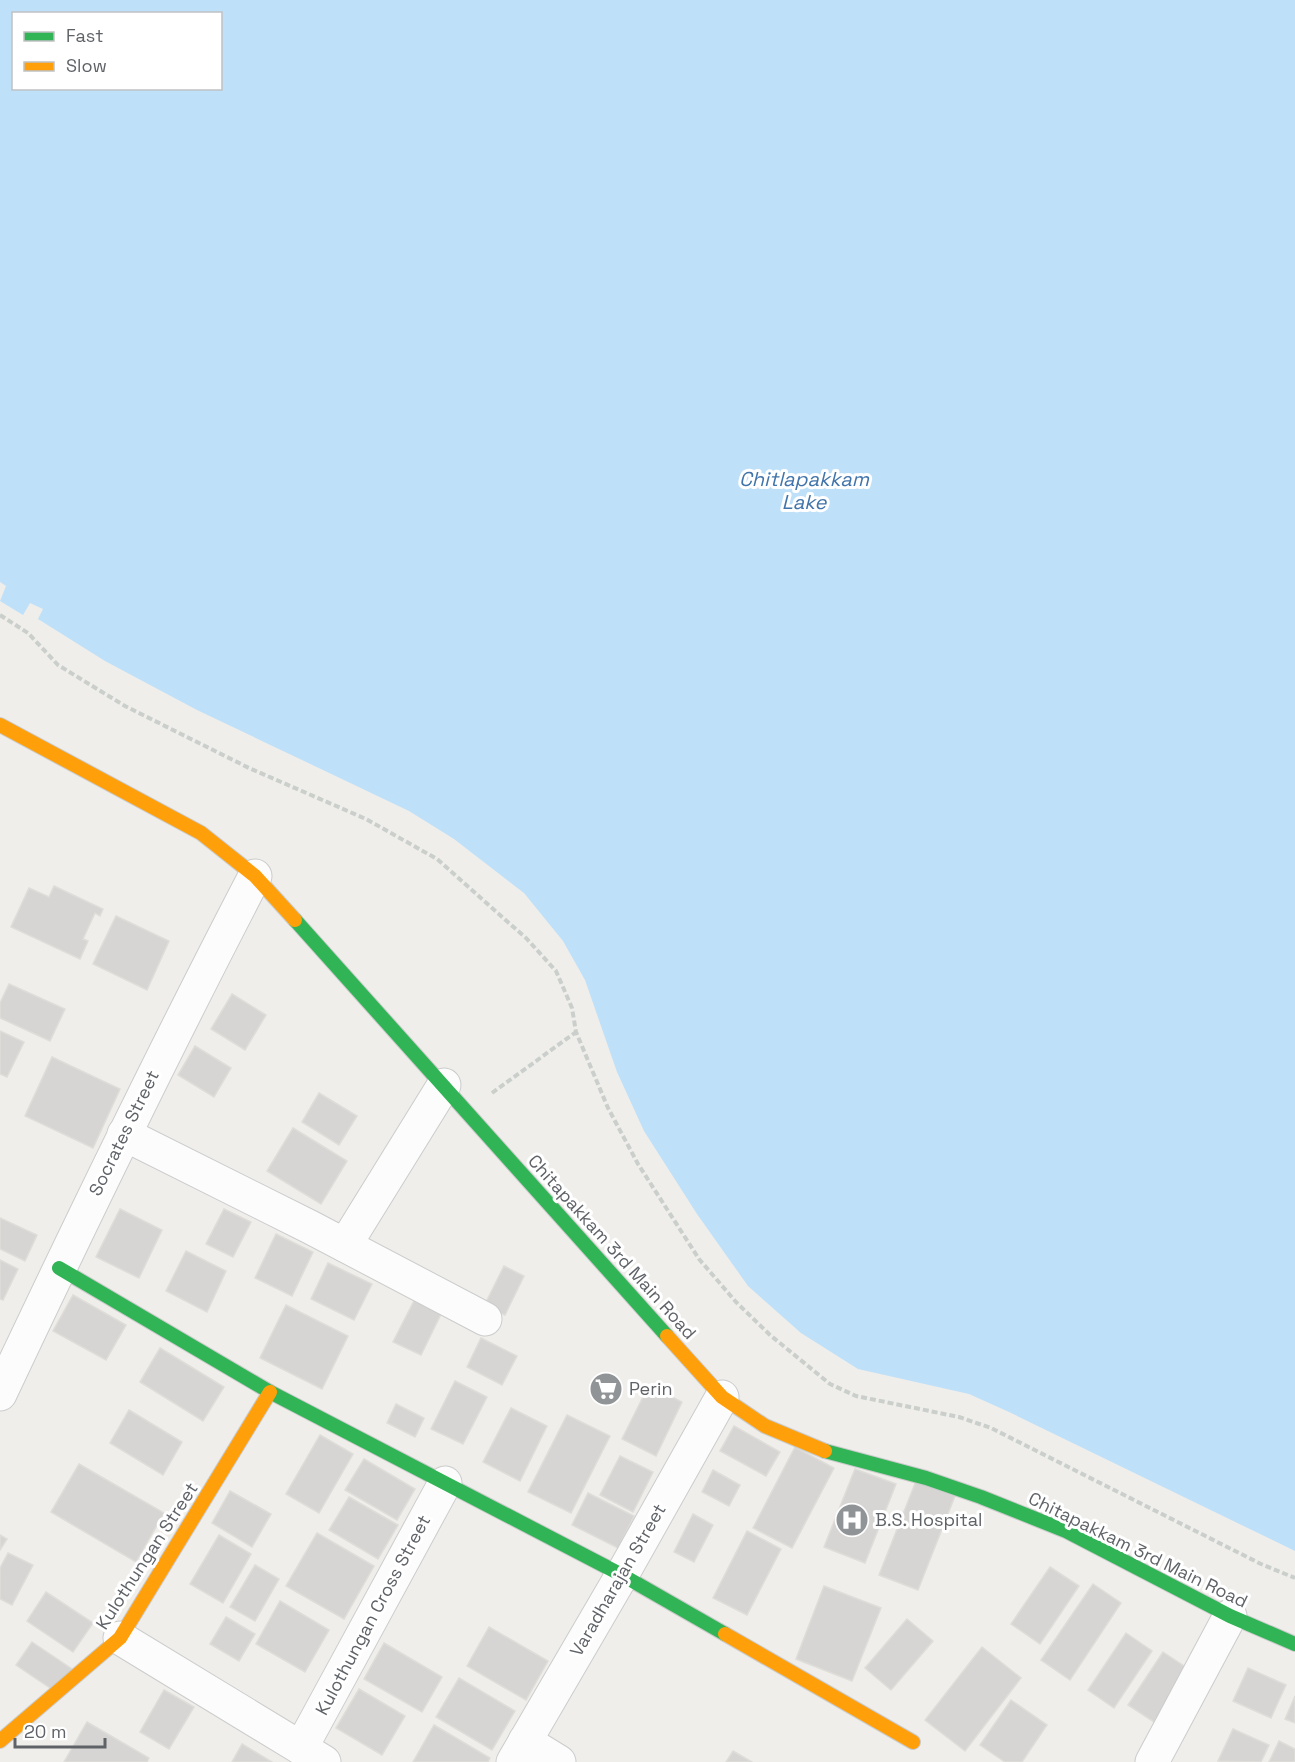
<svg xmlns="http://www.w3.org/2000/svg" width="1295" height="1762" font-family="'Space Grotesk',sans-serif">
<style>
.water{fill:#bfe0f9;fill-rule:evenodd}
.building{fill:#d6d5d3;stroke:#deddd9;stroke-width:1.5}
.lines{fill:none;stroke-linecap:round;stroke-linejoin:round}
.street-casing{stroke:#cbcccc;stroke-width:35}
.fast-casing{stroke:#cacacb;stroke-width:16}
.slow-casing{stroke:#cacacb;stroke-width:16}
.path{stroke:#cacfcc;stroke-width:4;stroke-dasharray:6 3;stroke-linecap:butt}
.street{stroke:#fdfcfc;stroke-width:33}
.fast{stroke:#30b455;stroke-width:14}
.slow{stroke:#ff9f0a;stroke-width:14}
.labels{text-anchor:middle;stroke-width:6;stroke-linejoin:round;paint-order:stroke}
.street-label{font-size:18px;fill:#5f6368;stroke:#fff}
.poi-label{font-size:18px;fill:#5f6368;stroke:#fff;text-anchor:start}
.water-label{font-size:20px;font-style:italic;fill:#4174aa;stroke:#fff}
</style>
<rect width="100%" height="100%" fill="#efeeea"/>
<path class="water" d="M0,0H1295V1551L1009,1412L969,1394L858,1369L801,1333L748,1286L697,1214L644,1131L617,1072L585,980L563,941L524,893L454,839L409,811L197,710L105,661L38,619L43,609L30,603L23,615L0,601L6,586L0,582ZM14,14H220V88H14Z"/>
<g class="building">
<polygon points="54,886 103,909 100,916 95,913 83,939 88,941 80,959 11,927 29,888 49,897"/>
<polygon points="116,916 169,941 147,990 93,964"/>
<polygon points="9,984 65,1009 50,1041 0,1018 0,1003"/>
<polygon points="232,994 266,1015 245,1050 211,1029"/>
<polygon points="0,1031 24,1042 7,1077 0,1074"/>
<polygon points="195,1046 231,1068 214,1097 178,1075"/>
<polygon points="52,1057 120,1089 93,1148 25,1116"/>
<polygon points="319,1093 357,1116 339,1145 302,1122"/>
<polygon points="293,1128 347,1161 321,1204 267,1171"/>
<polygon points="120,1209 162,1230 139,1278 96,1257"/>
<polygon points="224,1209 251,1222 233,1257 206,1244"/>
<polygon points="0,1218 37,1235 25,1261 0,1249"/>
<polygon points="276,1234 313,1252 292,1296 255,1278"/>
<polygon points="186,1251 226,1271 207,1312 166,1291"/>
<polygon points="0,1260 18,1269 3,1300 0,1299"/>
<polygon points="328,1263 372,1284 354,1320 311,1299"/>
<polygon points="504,1266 524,1276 505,1315 484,1306"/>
<polygon points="73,1295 126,1325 106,1360 53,1331"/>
<polygon points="417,1295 444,1308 421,1355 393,1342"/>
<polygon points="286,1305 348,1336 322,1389 260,1358"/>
<polygon points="481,1338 517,1356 502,1385 467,1367"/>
<polygon points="160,1348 224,1387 203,1421 140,1382"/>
<polygon points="455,1381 487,1397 463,1444 431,1429"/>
<polygon points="649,1385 682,1402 656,1456 622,1439"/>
<polygon points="396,1404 424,1418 415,1437 387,1423"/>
<polygon points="511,1408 547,1426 520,1481 483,1462"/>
<polygon points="129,1410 182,1442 163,1475 110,1443"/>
<polygon points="567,1415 610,1436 571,1513 528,1492"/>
<polygon points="734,1426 780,1452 766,1476 720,1451"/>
<polygon points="320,1435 353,1454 319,1513 286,1494"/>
<polygon points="795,1447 834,1468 792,1548 753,1528"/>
<polygon points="620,1456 653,1472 633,1512 600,1495"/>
<polygon points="364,1459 415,1489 397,1520 345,1490"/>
<polygon points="79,1464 164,1513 136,1562 51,1512"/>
<polygon points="855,1469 896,1484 865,1563 824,1547"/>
<polygon points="713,1470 740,1485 729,1506 702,1492"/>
<polygon points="916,1481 955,1496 918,1590 879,1575"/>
<polygon points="230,1491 271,1514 252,1547 212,1523"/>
<polygon points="588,1493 634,1516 618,1548 572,1525"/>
<polygon points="349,1497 398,1525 378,1559 329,1530"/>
<polygon points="693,1514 713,1525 694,1562 674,1552"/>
<polygon points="747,1531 781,1549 747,1615 713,1598"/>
<polygon points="317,1533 374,1566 344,1619 286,1586"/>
<polygon points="0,1535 7,1539 0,1550"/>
<polygon points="219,1535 251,1554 223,1603 190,1584"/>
<polygon points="8,1553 33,1565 12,1605 0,1599 0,1568"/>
<polygon points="255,1565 279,1579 255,1621 230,1607"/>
<polygon points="1050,1567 1079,1586 1040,1644 1011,1624"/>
<polygon points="1093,1584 1121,1603 1070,1680 1041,1660"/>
<polygon points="824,1586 881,1608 852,1681 796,1659"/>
<polygon points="46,1592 93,1623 73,1652 27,1621"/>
<polygon points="280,1601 329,1630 305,1672 256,1644"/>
<polygon points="226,1617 255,1634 239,1661 210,1644"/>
<polygon points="907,1619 933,1641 891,1690 865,1668"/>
<polygon points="489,1627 548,1661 526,1700 467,1666"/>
<polygon points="1126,1633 1152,1651 1114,1708 1088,1690"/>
<polygon points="32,1642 72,1669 56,1692 16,1665"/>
<polygon points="384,1643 442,1677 422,1712 364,1679"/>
<polygon points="982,1647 1021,1678 965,1751 925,1720"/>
<polygon points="1163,1652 1190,1670 1154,1722 1128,1705"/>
<polygon points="1248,1668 1286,1685 1271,1718 1233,1701"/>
<polygon points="459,1678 515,1711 492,1750 436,1717"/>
<polygon points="359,1689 405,1716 382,1755 336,1728"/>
<polygon points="164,1690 194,1707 169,1749 140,1732"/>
<polygon points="1295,1696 1295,1723 1285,1719"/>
<polygon points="1011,1700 1047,1725 1022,1762 1005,1762 980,1745"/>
<polygon points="87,1722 149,1758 147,1762 64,1762"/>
<polygon points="434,1725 490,1758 488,1762 413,1762"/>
<polygon points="1233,1729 1269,1745 1261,1762 1218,1761"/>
<polygon points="1279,1741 1295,1749 1295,1762 1269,1762"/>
<polygon points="242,1744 272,1762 232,1762"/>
<polygon points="733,1751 752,1762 726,1762"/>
</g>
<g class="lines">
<g class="street-casing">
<g id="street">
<polyline points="124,1134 310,1227 485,1319"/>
<polyline points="345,1245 444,1085"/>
<path d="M0,1394C82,1220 166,1047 255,876"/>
<polyline points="120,1638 324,1762"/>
<polyline points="525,1741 559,1762"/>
<polyline points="301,1748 445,1483"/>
<polyline points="513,1762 622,1575 722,1397"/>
<polyline points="1152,1762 1230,1616"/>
</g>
</g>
<g class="fast-casing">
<g id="fast">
<polyline points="295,920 667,1336"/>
<polyline points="59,1268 270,1392 622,1575 725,1634"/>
<polyline points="825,1451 926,1478 981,1497 1066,1531 1230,1616 1295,1644"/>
</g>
</g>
<g class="slow-casing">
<g id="slow">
<polyline points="0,725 201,833 255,876 295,920"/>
<polyline points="667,1336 722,1397 765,1426 825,1451"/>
<polyline points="725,1634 913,1742"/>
<polyline points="0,1741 120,1638 270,1392"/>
</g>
</g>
<g class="path">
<polyline points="0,615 28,633 58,665 125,706 249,768 366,819 437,859 527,939 556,971 572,1008 576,1032 608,1108 638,1164 699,1259 736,1302 770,1335 830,1384 856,1396 959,1417 991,1428 1261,1564 1295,1578"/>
<polyline points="492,1093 576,1032"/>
</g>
<use href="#street" class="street"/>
<use href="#fast" class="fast"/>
<use href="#slow" class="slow"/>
</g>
<defs>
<g id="supermarket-disc" transform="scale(1.725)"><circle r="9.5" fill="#919496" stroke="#fff"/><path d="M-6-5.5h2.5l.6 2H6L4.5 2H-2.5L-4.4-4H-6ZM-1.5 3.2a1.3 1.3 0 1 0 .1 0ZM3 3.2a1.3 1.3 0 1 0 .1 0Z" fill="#fff"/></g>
<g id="hospital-disc" transform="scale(1.725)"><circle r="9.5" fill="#919496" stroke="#fff"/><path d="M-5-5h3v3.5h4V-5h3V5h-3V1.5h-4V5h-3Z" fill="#fff"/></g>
</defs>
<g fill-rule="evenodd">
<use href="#supermarket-disc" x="606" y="1389"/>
<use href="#hospital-disc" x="852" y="1520"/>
</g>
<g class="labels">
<g class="street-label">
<text transform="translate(124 1133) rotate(-64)" y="6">Socrates Street</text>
<text transform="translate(612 1247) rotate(48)" y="6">Chitapakkam 3rd Main Road</text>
<text transform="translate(1138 1550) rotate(26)" y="6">Chitapakkam 3rd Main Road</text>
<text transform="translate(147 1556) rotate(-57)" y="6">Kulothungan Street</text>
<text transform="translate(618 1580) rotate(-60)" y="6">Varadharajan Street</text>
<text transform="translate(373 1615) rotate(-62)" y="6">Kulothungan Cross Street</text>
</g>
<g class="poi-label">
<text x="629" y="1395">Perin</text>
<text x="875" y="1526">B.S. Hospital</text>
</g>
<g class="water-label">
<text x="804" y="486">Chitlapakkam<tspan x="804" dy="23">Lake</tspan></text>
</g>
</g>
<rect x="12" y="12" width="210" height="78" fill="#ffffff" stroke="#bfc1c3" stroke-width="1.5"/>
<rect x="24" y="32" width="30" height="9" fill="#30b455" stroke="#bfc1c3" stroke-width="1.5"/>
<text x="66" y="42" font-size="18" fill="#5f6368">Fast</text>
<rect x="24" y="62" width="30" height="9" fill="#ff9f0a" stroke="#bfc1c3" stroke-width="1.5"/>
<text x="66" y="72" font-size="18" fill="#5f6368">Slow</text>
<path d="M15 1738v9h90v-9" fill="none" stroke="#5f6368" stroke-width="3"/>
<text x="24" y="1738" font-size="18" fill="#5f6368" stroke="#ffffff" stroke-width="4.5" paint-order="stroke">20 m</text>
</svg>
